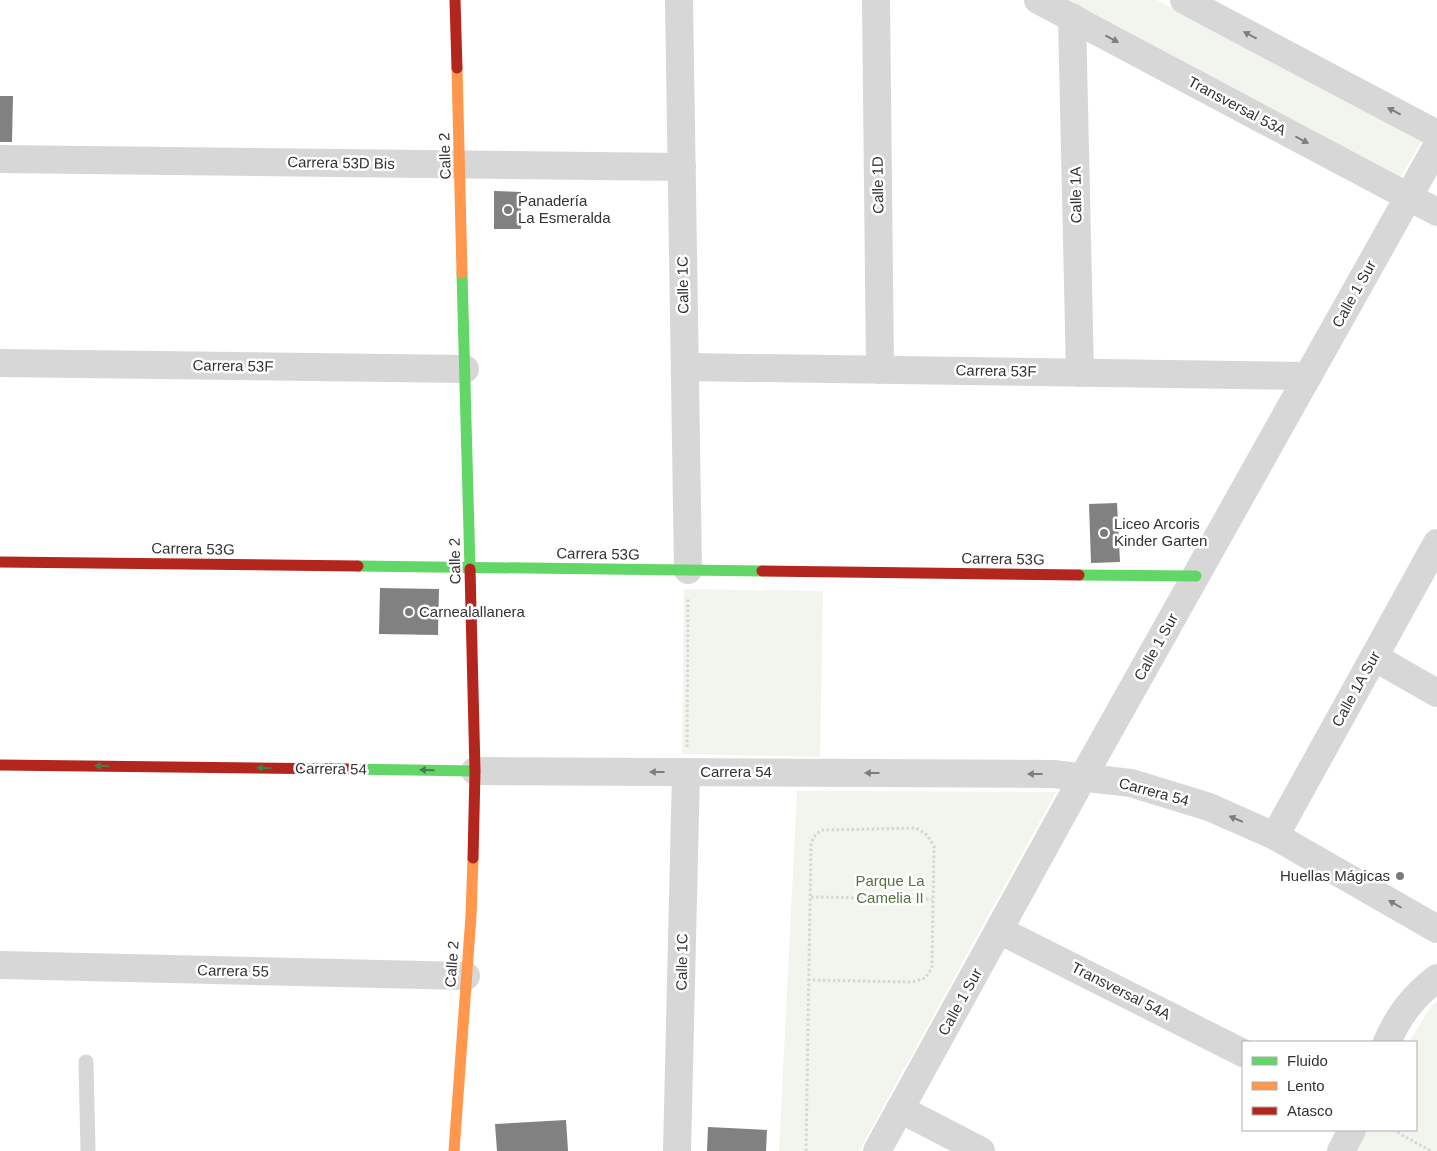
<svg xmlns="http://www.w3.org/2000/svg" width="1437" height="1151" font-family="Arial,sans-serif">
<style>
.green{fill:#f1f5ed}
.building{fill:#818181}
.lines{fill:none;stroke-linecap:round;stroke-linejoin:round}
.path{stroke:#d6d6d6;stroke-width:3;stroke-dasharray:2.5 2.5;stroke-linecap:butt}
.lane{stroke:#d7d7d7;stroke-width:15}
.street{stroke:#d7d7d7;stroke-width:28}
.fast{stroke:#63d668;stroke-width:11}
.slow{stroke:#ff974d;stroke-width:11}
.jam{stroke:#b3261e;stroke-width:11}
.oneway{fill:#7d7d7d}
.oneway2{fill:#497c4b}
.poi-dot{fill:#7a7a7a;stroke:#fff;stroke-width:2}
.labels{text-anchor:middle;stroke-width:5;stroke-linejoin:round;paint-order:stroke}
.street-label{font-size:15px;fill:#333;stroke:#fff}
.poi-label{font-size:15px;fill:#333;stroke:#fff;text-anchor:start}
.park-label{font-size:15px;fill:#56703f;stroke:#fff}
</style>
<rect width="100%" height="100%" fill="#fff"/>
<g class="green">
<polygon points="1063,0 1157,0 1422,140 1400,178"/>
<polygon points="684,589 823,591 820,757 682,754"/>
<polygon points="797,791 1056,792 859,1151 779,1151"/>
<polygon points="1437,1001 1437,1151 1353,1151 1366,1130 1416,1130 1416,1042 1409,1042 1432,1005"/>
</g>
<g class="building">
<polygon points="0,96 13,96 12,142 0,142"/>
<polygon points="494,191 521,192 521,229 494,229"/>
<polygon points="1117,503 1120,562 1091,563 1089,504"/>
<polygon points="380,588 439,589 438,635 379,634"/>
<polygon points="566,1120 568,1151 497,1151 495,1124"/>
<polygon points="708,1127 767,1130 766,1151 707,1151"/>
</g>
<g class="lines">
<g class="path">
<polyline points="687,747 688,598"/>
<polyline points="811,897 932,899"/>
<polyline points="1393,1130 1431,1151"/>
<polyline points="806,1151 811,843 816,834 823,830 916,828 927,835 934,846 932,968 925,978 912,982 809,980"/>
</g>
<polyline class="lane" points="86,1062 88,1151"/>
<g class="street">
<polyline points="679,0 688,570"/>
<polyline points="876,0 880,370"/>
<polyline points="1038,0 1437,212"/>
<polyline points="1184,0 1437,134"/>
<polyline points="1072,17 1080,373"/>
<polyline points="0,159 682,167"/>
<polyline points="0,363 465,369"/>
<polyline points="685,367 1308,376"/>
<polyline points="1374,657 1437,693"/>
<polyline points="475,771 1053,774 1131,783 1209,807 1275,836 1437,929"/>
<polyline points="1275,836 1437,543"/>
<polyline points="999,930 1243,1053"/>
<polyline points="0,965 466,976"/>
<path d="M1387,1042C1400,1013 1412,998 1437,978"/>
<polyline points="900,1109 981,1151"/>
<polyline points="677,1151 686,772"/>
<polyline points="877,1151 1083,777 1437,146"/>
<polyline points="1341,1151 1352,1130"/>
</g>
<g class="fast">
<polyline points="462,273 470,569"/>
<polyline points="358,566 762,571"/>
<polyline points="1079,575 1196,576"/>
<polyline points="347,769 475,771"/>
</g>
<g class="slow">
<polyline points="457,68 462,273"/>
<polyline points="454,1151 471,916 473,858"/>
</g>
<g class="jam">
<polyline points="455,0 457,68"/>
<polyline points="0,562 358,566"/>
<polyline points="470,569 475,771 473,858"/>
<polyline points="762,571 1079,575"/>
<polyline points="0,765 347,769"/>
</g>
</g>
<defs><path id="oneway-solid" d="M-6-.8H1V-3.2L6.5 0L1 3.2V.8H-6Z" transform="scale(1.25)"/></defs>
<g class="oneway">
<use href="#oneway-solid" transform="translate(1250 35) rotate(-152)"/>
<use href="#oneway-solid" transform="translate(1112 39) rotate(28)"/>
<use href="#oneway-solid" transform="translate(1394 111) rotate(-152)"/>
<use href="#oneway-solid" transform="translate(1302 140) rotate(28)"/>
<use href="#oneway-solid" transform="translate(657 772) rotate(-180)"/>
<use href="#oneway-solid" transform="translate(872 773) rotate(-180)"/>
<use href="#oneway-solid" transform="translate(1035 774) rotate(-180)"/>
<use href="#oneway-solid" transform="translate(1236 819) rotate(-157)"/>
<use href="#oneway-solid" transform="translate(1395 904) rotate(-150)"/>
</g>
<g class="oneway2">
<use href="#oneway-solid" transform="translate(102 766) rotate(-179)"/>
<use href="#oneway-solid" transform="translate(264 768) rotate(-179)"/>
<use href="#oneway-solid" transform="translate(427 770) rotate(-179)"/>
</g>
<g class="poi-dot">
<circle cx="508" cy="210" r="5"/>
<circle cx="1104" cy="533" r="5"/>
<circle cx="409" cy="612" r="5"/>
<circle cx="1400" cy="876" r="5"/>
</g>
<g class="labels">
<g class="street-label">
<text transform="translate(1237 106) rotate(28)" y="5">Transversal 53A</text>
<text transform="translate(445 156) rotate(-92)" y="5">Calle 2</text>
<text transform="translate(341 163) rotate(1)" y="5">Carrera 53D Bis</text>
<text transform="translate(878 185) rotate(-91)" y="5">Calle 1D</text>
<text transform="translate(1076 195) rotate(-91)" y="5">Calle 1A</text>
<text transform="translate(683 285) rotate(-91)" y="5">Calle 1C</text>
<text transform="translate(1354 294) rotate(-61)" y="5">Calle 1 Sur</text>
<text transform="translate(233 366) rotate(1)" y="5">Carrera 53F</text>
<text transform="translate(996 371) rotate(1)" y="5">Carrera 53F</text>
<text transform="translate(193 549) rotate(1)" y="5">Carrera 53G</text>
<text transform="translate(598 554) rotate(1)" y="5">Carrera 53G</text>
<text transform="translate(1003 559) rotate(1)" y="5">Carrera 53G</text>
<text transform="translate(455 561) rotate(-91)" y="5">Calle 2</text>
<text transform="translate(1156 647) rotate(-61)" y="5">Calle 1 Sur</text>
<text transform="translate(1356 689) rotate(-61)" y="5">Calle 1A Sur</text>
<text transform="translate(331 769) rotate(1)" y="5">Carrera 54</text>
<text x="736" y="777">Carrera 54</text>
<text transform="translate(1154 792) rotate(15)" y="5">Carrera 54</text>
<text transform="translate(682 962) rotate(-89)" y="5">Calle 1C</text>
<text transform="translate(452 964) rotate(-86)" y="5">Calle 2</text>
<text transform="translate(233 971) rotate(1)" y="5">Carrera 55</text>
<text transform="translate(1121 991) rotate(27)" y="5">Transversal 54A</text>
<text transform="translate(960 1002) rotate(-61)" y="5">Calle 1 Sur</text>
</g>
<g class="poi-label">
<text x="518" y="206">Panadería<tspan x="518" dy="17">La Esmeralda</tspan></text>
<text x="1114" y="529">Liceo Arcoris<tspan x="1114" dy="17">Kinder Garten</tspan></text>
<text x="419" y="617">Carnealallanera</text>
<text x="1390" y="881" text-anchor="end">Huellas Mágicas</text>
</g>
<g class="park-label">
<text x="890" y="886">Parque La<tspan x="890" dy="17">Camelia II</tspan></text>
</g>
</g>
<rect x="1242" y="1041" width="175" height="90" fill="#ffffff" stroke="#adadad"/>
<rect x="1252" y="1057" width="25" height="8" fill="#63d668" stroke="#adadad"/>
<text x="1287" y="1066" font-size="15" fill="#333333">Fluido</text>
<rect x="1252" y="1082" width="25" height="8" fill="#ff974d" stroke="#adadad"/>
<text x="1287" y="1091" font-size="15" fill="#333333">Lento</text>
<rect x="1252" y="1107" width="25" height="8" fill="#b3261e" stroke="#adadad"/>
<text x="1287" y="1116" font-size="15" fill="#333333">Atasco</text>
</svg>
